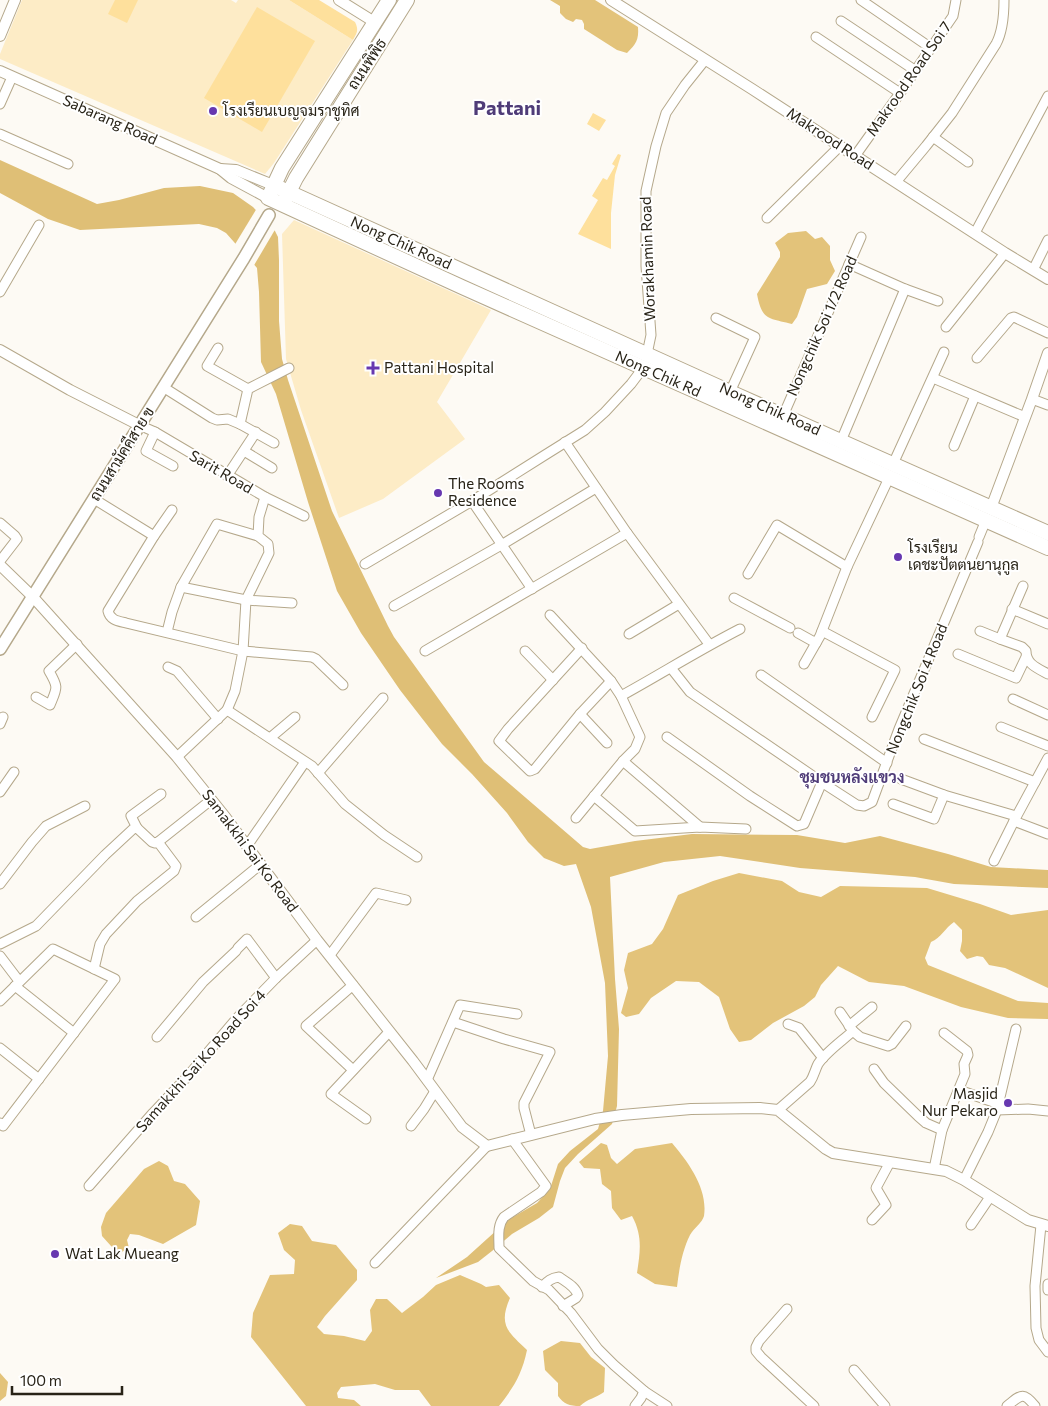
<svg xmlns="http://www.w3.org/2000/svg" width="1048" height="1406" font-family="Commissioner,Sarabun,sans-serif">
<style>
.built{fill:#fdecc6}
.green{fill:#fee09c}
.forest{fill:#e3c37a}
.water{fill:#dfbf76}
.pier{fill:#fdfaf4}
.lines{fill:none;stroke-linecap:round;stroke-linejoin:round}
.minor-casing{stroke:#b5a88b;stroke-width:11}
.tertiary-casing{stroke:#b5a88b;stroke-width:12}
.secondary-casing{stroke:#b5a88b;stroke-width:14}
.primary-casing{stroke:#b5a88b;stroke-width:16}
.minor{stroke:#fff;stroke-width:9}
.tertiary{stroke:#fff;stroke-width:10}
.secondary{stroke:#fff;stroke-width:11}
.primary{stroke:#fff;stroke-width:14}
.poi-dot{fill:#6738b0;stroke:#fff;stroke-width:2}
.labels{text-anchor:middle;stroke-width:4;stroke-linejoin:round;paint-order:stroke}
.street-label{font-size:15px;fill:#282317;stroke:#fff}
.poi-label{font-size:15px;fill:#282317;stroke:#fff;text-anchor:start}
.neighbourhood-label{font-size:16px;font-weight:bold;fill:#4f3c78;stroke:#fff}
.district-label{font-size:20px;font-weight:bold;fill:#4f3c78;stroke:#fff}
</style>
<rect width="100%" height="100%" fill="#fdfaf4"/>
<g class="built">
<polygon points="22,0 231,0 236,3 238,0 289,0 353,40 274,163 265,174 0,59 0,54"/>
<polygon points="294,220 491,310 437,402 465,439 383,499 339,518 301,410 286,359 282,234"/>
</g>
<g class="green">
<polygon points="115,0 138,0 127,23 108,14"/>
<path d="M289,0H319L355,22C359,30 357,33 353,40Z"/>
<polygon points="257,7 315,41 262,132 204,98"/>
<polygon points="593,113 606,120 599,131 587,124"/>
<polygon points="618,154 621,155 615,175 611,213 611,249 578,234 598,200 592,196 603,178 607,180 615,166 612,164"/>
</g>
<g class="forest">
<path d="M550,0H595L638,27C639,40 636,44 627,53L617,50L584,29V24L582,20L576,19L573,22L566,19L560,13V6Z"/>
<path d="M806,231L815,239L822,237L830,246V260L835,271L827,284L807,289L797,317L792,324C769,318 762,321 757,294L780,257V252L775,243L788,233Z"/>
<path d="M739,873L782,881L799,892L821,897L840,886L927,888L980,904L1011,915L1048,910V988L1005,968L989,965L983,957L977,956L967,959L960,951L962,941V930L954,922C945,928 941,938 931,942L925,958L928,965L1018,1001L1048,1003V1019L1008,1018L961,1007L904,986L869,982L838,966L821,985L815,997L804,1006L773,1023L751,1040L739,1042L730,1029L719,997L699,982L676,981L651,998L639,1014L626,1017L621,1013L628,988L624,970L628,953L652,944L663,929L678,895L713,881Z"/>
<path d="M601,1143L607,1145L611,1158L617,1164L635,1149L672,1143C689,1163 708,1189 704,1216C702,1223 694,1228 690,1235C682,1251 679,1270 677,1287L655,1284L637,1273C640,1252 643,1236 632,1216L621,1220L612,1208L611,1191L602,1184L600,1169L584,1168L579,1162Z"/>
<polygon points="159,1161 168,1166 174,1181 185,1184 200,1201 196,1225 163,1244 139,1235 130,1234 127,1240 129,1248 120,1253 111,1246 102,1236 101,1227 106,1213 144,1169"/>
<path d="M290,1224L302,1226L312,1241L336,1245L357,1270V1280L325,1316L317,1327L324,1334L344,1336L365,1341L372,1331L370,1310L376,1299H387L402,1313L423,1297L436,1285L460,1275L481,1284L486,1287L499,1285L510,1298C498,1325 508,1332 527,1350C522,1374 514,1387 499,1406H431L419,1390H395L375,1384L341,1387L337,1393L338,1398L354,1400L361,1406H306L251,1337L253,1313L270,1275L294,1274L295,1260L284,1250L278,1233Z"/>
<path d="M561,1341L580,1343L591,1357L605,1368L604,1392C596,1398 587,1399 580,1406C569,1406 564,1404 558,1396V1383L545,1370L543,1351Z"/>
<polygon points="0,1373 8,1382 6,1396 0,1401"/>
</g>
<polygon class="water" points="0,160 97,204 119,200 164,188 200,186 233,193 253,207 275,231 278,237 279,260 279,321 282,359 288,380 332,511 388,626 394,637 484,762 583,847 590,849 635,841 692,834 797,835 845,843 880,836 948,854 991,867 1048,870 1048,888 954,884 915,877 800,868 720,856 664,862 610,877 615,979 619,1029 617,1106 612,1124 578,1154 565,1168 560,1181 553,1207 539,1218 512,1234 492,1251 478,1262 436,1278 467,1257 508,1220 537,1203 550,1189 558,1164 570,1151 598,1129 603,1111 608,1056 605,983 591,907 576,864 564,866 544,858 528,842 507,813 472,774 442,744 400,690 361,633 337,591 308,502 276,394 261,362 259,292 257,268 226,233 217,228 199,224 80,230 48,219 0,193"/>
<polygon class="pier" points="257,208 276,228 253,267 234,246"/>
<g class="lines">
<g class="minor-casing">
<g id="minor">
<polyline points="861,0 931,48"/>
<polyline points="841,21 916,71"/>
<polyline points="816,37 900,93"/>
<polyline points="0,104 12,77"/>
<polyline points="0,134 68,164"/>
<polyline points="933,137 968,162"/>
<polyline points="855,156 900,93 953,16 956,0"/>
<path d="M896,182L926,146L952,113L996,44C1003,31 1004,14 1004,0"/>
<polyline points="767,218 840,146"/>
<polyline points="975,233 1048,96"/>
<polyline points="849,264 905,289 938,301"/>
<polyline points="1033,270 1048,240"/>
<polyline points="0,292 39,225"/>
<polyline points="716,318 755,337 730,392"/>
<polyline points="946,327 1005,253"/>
<polyline points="218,348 207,366 248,389"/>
<polyline points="647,354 651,335 646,266 646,191 656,146 666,113 685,85 705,60"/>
<polyline points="977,358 1011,318 1014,317 1048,333"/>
<polyline points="933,378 1025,417"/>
<polyline points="163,387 212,418 217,420 228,419 240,424 248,389 289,368"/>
<polyline points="1032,399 1048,405"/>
<polyline points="783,416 861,237"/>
<polyline points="240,424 274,443"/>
<polyline points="139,425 155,432 265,497 304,516"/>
<polyline points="155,432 146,451 173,466"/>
<polyline points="841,441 905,289"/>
<polyline points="565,442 627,533 709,644"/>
<polyline points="954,446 975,396"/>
<polyline points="244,451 272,468"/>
<polyline points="893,464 944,352"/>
<polyline points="227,476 256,432"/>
<polyline points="94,499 154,536"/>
<polyline points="472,501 532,589"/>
<path d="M172,510L154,536L108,611C110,620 118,621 126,623L243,651L312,657L316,659L343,685"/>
<polyline points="0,523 15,536 17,539 0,561"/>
<polyline points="979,537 986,520"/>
<polyline points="365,564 472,501 545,455 585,430 605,412 631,384 643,368"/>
<polyline points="748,574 777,525 847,567"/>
<polyline points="181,587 246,600 292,603"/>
<polyline points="734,598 790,628"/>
<polyline points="394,606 503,544 596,488"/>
<polyline points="1012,609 1048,624"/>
<polyline points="550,615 611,681 621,696 640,737 635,749 623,761 576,818"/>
<polyline points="822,631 895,670 872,717"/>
<path d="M980,631L1000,639L1022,647L1026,651C1026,664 1037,668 1048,674"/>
<polyline points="167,632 172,612 181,587 217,524 258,536"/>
<polyline points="798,633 816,643"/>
<polyline points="629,634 679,604"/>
<polyline points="1000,639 1023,586"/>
<polyline points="582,648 508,729 499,741 530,771 535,769 580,714 611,681"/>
<polyline points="425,651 627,533"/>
<polyline points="525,651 553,680"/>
<polyline points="958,654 1016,678 1026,657"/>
<polyline points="804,664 820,636 847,567 889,478"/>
<polyline points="168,667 177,671 218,719"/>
<polyline points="671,668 690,692 826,785 857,805 864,806 872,802 899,729 978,542"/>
<polyline points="761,675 887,763"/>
<path d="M621,696C661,674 699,650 740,629"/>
<path d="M36,697L50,705C57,688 59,688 49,671L77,644"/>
<polyline points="1013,699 1048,715"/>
<polyline points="227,710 312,766 345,804 384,835 417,857"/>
<polyline points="580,714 607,743"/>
<polyline points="0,724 3,717"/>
<polyline points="1001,727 1048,746"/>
<polyline points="667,737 750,796 797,826 804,824 822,782"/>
<polyline points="270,738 295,717"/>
<polyline points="924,739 1035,782"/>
<polyline points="177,757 227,710 235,691 243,651 246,600 269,553 268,544 258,536 259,517 265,497"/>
<polyline points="623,761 700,827"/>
<polyline points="318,773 383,698"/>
<polyline points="901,779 944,795 1016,816"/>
<polyline points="0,792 14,772"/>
<polyline points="594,796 635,831 700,827 746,829"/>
<polyline points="893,804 934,819 944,795"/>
<polyline points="1014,821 1048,834"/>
<polyline points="137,828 131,816 161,794"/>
<polyline points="158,842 211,800"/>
<polyline points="247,846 305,762"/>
<polyline points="994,861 1014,821 1048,758"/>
<polyline points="0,884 32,842 46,826 85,806"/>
<polyline points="196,917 261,864"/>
<polyline points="0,944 36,926 105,855 133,829 137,828 152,842 155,843 158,842 176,866 174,871 137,901 106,934 100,944 94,969"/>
<polyline points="238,948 247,939 276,978"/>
<polyline points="330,955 376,893 406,900"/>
<polyline points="0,956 19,981"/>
<polyline points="353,985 306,1026 353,1070"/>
<polyline points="15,986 74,1033"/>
<polyline points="0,1001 53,949 115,979 3,1126 0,1123"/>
<polyline points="453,1022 504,1039 550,1052 524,1103 524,1108 531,1135"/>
<polyline points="788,1024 799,1028 823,1058"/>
<polyline points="849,1026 872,1007"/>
<polyline points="853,1031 860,1037 888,1046 892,1044 906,1026"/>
<polyline points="157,1037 203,982 236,951"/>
<polyline points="0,1048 39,1079"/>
<polyline points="874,1069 884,1083 918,1116 926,1123 942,1130 934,1169"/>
<polyline points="427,1080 460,1005 517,1014"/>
<polyline points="959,1090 999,1104"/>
<path d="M778,1110L810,1082C814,1076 815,1070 818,1064C826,1052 842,1041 853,1031L840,1012"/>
<polyline points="997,1110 1028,1109 1048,1111"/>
<polyline points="366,1119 331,1094 389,1032"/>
<polyline points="411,1126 424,1109 435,1091"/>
<polyline points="942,1130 965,1074 964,1064 968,1055 967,1051 944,1033"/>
<path d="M512,1139L546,1186L541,1192L504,1217C497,1226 499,1237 499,1248L533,1281L549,1290L571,1313L598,1349L614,1365L644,1391L641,1398L635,1406"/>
<polyline points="964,1180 988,1132 997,1110 1016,1029"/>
<polyline points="89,1186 153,1113 187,1077 237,1018 276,978 317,940"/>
<polyline points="872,1220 886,1205 876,1188 890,1162"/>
<polyline points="971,1225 990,1197"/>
<polyline points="1041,1225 1035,1286 1036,1328 1039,1340 1048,1352"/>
<polyline points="375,1263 487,1146"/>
<polyline points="1048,1284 1048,1290"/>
<path d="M542,1287C548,1281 551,1278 559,1277C566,1282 575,1286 578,1295L576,1298L563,1306"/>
<polyline points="787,1309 759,1341 756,1347 756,1351 761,1357 814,1406"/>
<polyline points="854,1370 885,1406"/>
<polyline points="644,1391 667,1406"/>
<path d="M1007,1406C1021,1395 1023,1391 1035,1406"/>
</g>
</g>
<g class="tertiary-casing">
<g id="tertiary">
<polyline points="339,0 376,23"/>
<polyline points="611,0 752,89 1005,253 1048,279"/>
<polyline points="0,36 15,0"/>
<polyline points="0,71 220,169 231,178 268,198"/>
<polyline points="220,169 236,170 273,185"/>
<polyline points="0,350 70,390 139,425"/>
<polyline points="991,508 1032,399 1048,353"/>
<polyline points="0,565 33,597 177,757 226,818 317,940 413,1061 462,1127 487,1146 595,1119 622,1115 691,1109 760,1108 778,1110 826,1149 833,1153 946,1171 964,1180 1028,1220 1048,1226"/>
</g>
</g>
<g class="secondary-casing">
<polyline id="secondary" points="0,649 244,258 269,215"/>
</g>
<g class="primary-casing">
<g id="primary">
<polyline points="389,0 282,168 268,198 462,287 1048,548"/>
<polyline points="273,185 730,392 1048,533"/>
<polyline points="285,200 296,178 407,0"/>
</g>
</g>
<use href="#minor" class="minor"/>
<use href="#tertiary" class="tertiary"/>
<use href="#secondary" class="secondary"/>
<use href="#primary" class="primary"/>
</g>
<g class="poi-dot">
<circle cx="213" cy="111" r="5"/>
<path d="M370.5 360.5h5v5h5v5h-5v5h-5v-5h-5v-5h5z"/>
<circle cx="438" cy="493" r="5"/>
<circle cx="898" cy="557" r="5"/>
<circle cx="1008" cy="1103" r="5"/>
<circle cx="55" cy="1254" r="5"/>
</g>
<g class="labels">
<g class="street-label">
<text transform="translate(367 64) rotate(-57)" y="5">ถนนพิพิธ</text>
<text transform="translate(909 79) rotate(-55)" y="5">Makrood Road Soi 7</text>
<text transform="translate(110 120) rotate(24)" y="5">Sabarang Road</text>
<text transform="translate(830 139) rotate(33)" y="5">Makrood Road</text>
<text transform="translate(401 243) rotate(24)" y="5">Nong Chik Road</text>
<text transform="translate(648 259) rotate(-92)" y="5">Worakhamin Road</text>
<text transform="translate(822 326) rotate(-66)" y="5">Nongchik Soi 1/2 Road</text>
<text transform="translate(658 374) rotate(24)" y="5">Nong Chik Rd</text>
<text transform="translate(770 409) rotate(24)" y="5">Nong Chik Road</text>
<text transform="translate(122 454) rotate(-58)" y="5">ถนนสามัคคีสาย ข</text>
<text transform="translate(221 472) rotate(30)" y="5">Sarit Road</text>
<text transform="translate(917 689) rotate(-68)" y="5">Nongchik Soi 4 Road</text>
<text transform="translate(250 851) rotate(53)" y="5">Samakkhi Sai Ko Road</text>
<text transform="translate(201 1061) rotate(-48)" y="5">Samakkhi Sai Ko Road Soi 4</text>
</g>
<g class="poi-label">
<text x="223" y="116">โรงเรียนเบญจมราชูทิศ</text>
<text x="384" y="373">Pattani Hospital</text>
<text x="448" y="489">The Rooms<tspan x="448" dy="17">Residence</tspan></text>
<text x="908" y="553">โรงเรียน<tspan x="908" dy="17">เดชะปัตตนยานุกูล</tspan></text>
<text x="998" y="1099" text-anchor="end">Masjid<tspan x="998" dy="17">Nur Pekaro</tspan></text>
<text x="65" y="1259">Wat Lak Mueang</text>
</g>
<g class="neighbourhood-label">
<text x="852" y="783">ชุมชนหลังแขวง</text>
</g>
<g class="district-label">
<text x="507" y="115">Pattani</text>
</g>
</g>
<path d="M12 1386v8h110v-8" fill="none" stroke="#282317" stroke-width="2.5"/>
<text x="20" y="1386" font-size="15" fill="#282317" stroke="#ffffff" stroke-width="4" paint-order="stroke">100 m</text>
</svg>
